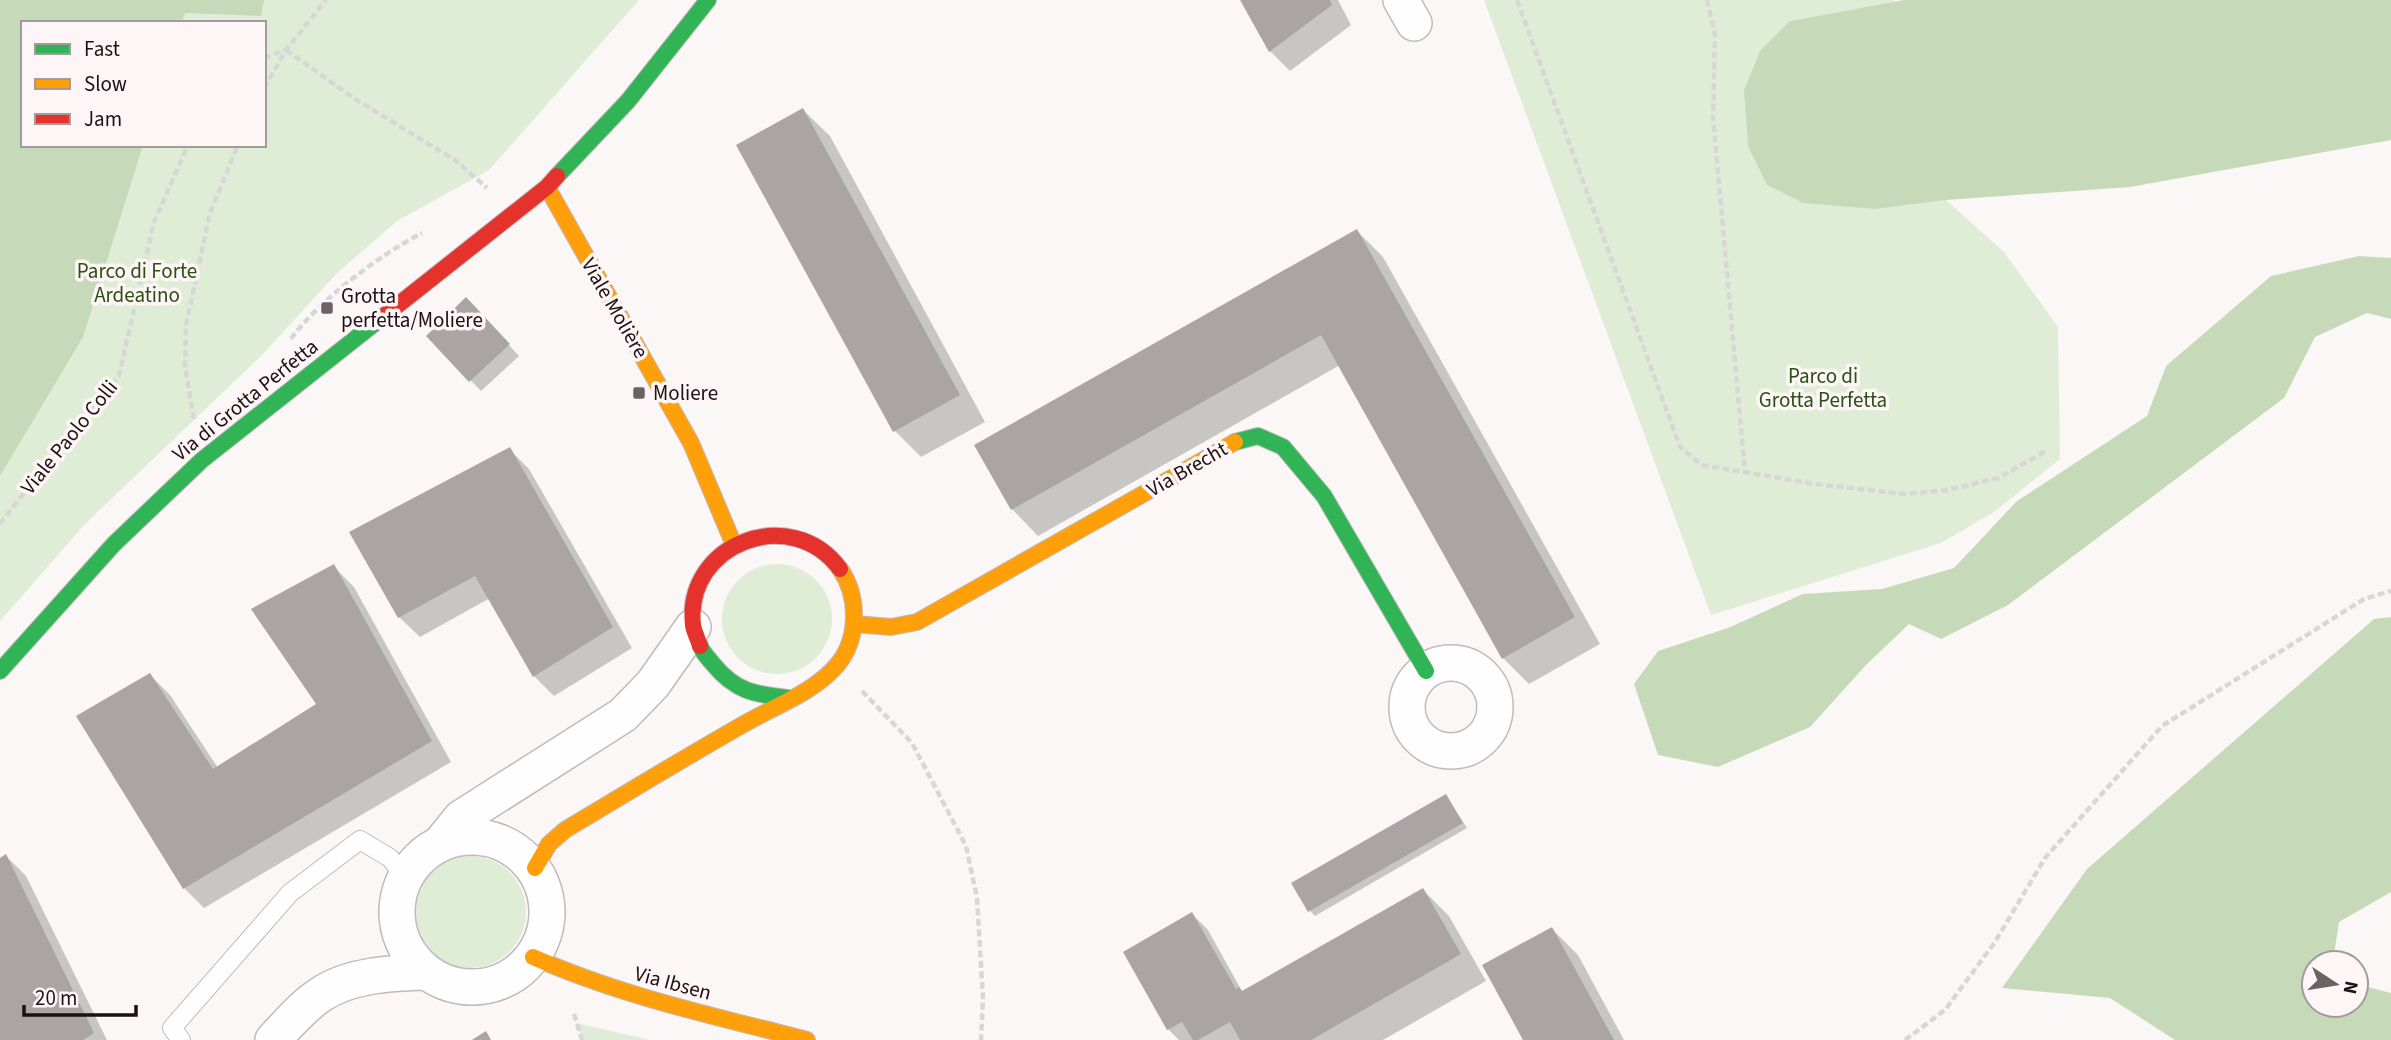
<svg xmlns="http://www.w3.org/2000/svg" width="2391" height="1040" font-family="'Source Sans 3',sans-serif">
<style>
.green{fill:#dfedd6;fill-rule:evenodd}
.forest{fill:#c6daba}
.shadow{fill:#0003}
.building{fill:#aba4a5}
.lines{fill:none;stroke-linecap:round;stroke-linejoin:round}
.lane-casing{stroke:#c2b9bb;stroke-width:20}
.street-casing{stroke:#c2b9bb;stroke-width:38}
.fast-casing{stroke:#c2b9bb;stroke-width:18}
.slow-casing{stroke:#c2b9bb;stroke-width:18}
.jam-casing{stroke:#c2b9bb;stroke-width:18}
.path{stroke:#d8d7d7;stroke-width:4.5;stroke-dasharray:7 3.5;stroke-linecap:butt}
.lane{stroke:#fefefe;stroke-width:18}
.street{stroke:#fefefe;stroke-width:35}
.fast{stroke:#30b455;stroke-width:16}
.slow{stroke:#ff9f0a;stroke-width:16}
.jam{stroke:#e5322d;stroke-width:16}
.poi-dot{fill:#6b6263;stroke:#fdf5f6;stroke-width:2.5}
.labels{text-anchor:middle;stroke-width:7;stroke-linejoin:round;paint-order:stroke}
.park-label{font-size:21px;fill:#2a5015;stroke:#fdf5f6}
.poi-label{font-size:21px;fill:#1d1113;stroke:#fdf5f6;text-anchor:start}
.street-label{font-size:21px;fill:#1d1113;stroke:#fdf5f6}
</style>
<rect width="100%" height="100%" fill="#fbf7f7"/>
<g class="green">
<path d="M0,0H639L489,170L397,221L336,274L264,353L85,524L0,621ZM23,23H264V145H23Z"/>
<polygon points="1484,0 1894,0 1895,2 1790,21 1876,209 1946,200 2004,252 2058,327 2060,459 1994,512 1941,543 1711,615"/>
<circle cx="777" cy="619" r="55"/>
<circle cx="470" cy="912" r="56"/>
<polygon points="576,1023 650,1040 583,1040"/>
</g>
<g class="forest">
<polygon points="0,0 264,0 261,16 185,13 182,23 23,23 23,145 143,145 83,337 0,476"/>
<polygon points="1904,0 2391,0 2391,140 2130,187 1946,200 1876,209 1803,203 1767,185 1748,146 1744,90 1760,51 1790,21"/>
<polygon points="2359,256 2391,258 2391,319 2367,313 2315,337 2284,398 2008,605 1941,639 1909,624 1866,665 1810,727 1718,767 1658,755 1634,684 1658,651 1728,628 1803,594 1882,589 1954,568 2017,501 2147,416 2166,366 2271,276"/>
<polygon points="2391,617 2391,892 2339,922 2334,955 2339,963 2314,963 2314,1005 2356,1005 2356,984 2391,993 2391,1040 2175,1040 2110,998 2002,988 2087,869 2374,619"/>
</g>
<g class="shadow">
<polygon points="1242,0 1338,0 1351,25 1290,71 1270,51"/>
<polygon points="803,110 830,136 985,422 921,457 895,431"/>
<polygon points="1357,231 1383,257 1600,644 1529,684 1503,658 1340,365 1038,536 1012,509"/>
<polygon points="477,310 519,356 481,391 428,336"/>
<polygon points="509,449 529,469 632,648 554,696 534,676 490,598 420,637 399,617"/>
<polygon points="334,567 354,587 451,762 204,908 184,888 79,717 150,675 170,695 218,768 319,704"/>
<polygon points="1446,796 1467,828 1315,916 1310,911"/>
<polygon points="6,856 26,876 107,1040 0,1040 0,860"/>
<polygon points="1423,890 1449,916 1486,981 1383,1040 1179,1040 1168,1029 1125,952 1192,914 1208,930 1243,993"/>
<polygon points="1552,929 1578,955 1624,1040 1525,1040"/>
</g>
<g class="building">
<polygon points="1240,0 1330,0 1332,5 1269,52"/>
<polygon points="803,108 960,395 893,432 736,145"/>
<polygon points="1357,229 1575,617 1502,659 1321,335 1011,510 974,445"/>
<polygon points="466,297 510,344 469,382 426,336"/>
<polygon points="510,447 613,627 533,677 475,576 398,618 349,532"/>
<polygon points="334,564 432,741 183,889 76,716 150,673 213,769 316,704 251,609"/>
<polygon points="1446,794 1463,823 1308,912 1291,883"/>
<polygon points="6,854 94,1033 83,1040 0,1040 0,858"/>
<polygon points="1423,888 1461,954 1311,1040 1240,1040 1230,1022 1198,1040 1193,1040 1182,1022 1167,1030 1123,952 1192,912 1236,989 1239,987 1242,991"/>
<polygon points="1552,927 1614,1040 1523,1040 1482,965"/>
<polygon points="486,1031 491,1040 472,1040"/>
</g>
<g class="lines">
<g class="lane-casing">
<polyline id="lane" points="181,1040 172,1028 290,893 360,840 390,858 405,877"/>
</g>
<g class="street-casing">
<g id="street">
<polyline points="1401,0 1414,23"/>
<circle cx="1451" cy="707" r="44"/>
<circle cx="472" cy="912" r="75"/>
<polyline points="440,844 461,818 623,715 653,684 693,627"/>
<path d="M273,1040C288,1024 302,1007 320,995C349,975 391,973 425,972"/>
</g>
</g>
<g class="fast-casing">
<g id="fast">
<polyline points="557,176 628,101 708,0"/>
<polyline points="1235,442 1258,436 1283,447 1324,496 1426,671"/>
<path d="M700,646C703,653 708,658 713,664C736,692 754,694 788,698"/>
<polyline points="0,671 114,544 202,460 384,316"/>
</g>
</g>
<g class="slow-casing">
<g id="slow">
<polyline points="547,187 691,443 734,545"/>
<polyline points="855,624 891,627 917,622 1235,442"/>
<path d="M535,868L549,844L565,830C625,794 684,758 744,724C775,706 815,692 838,664C859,638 859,596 840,569"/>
<path d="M533,957C621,996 714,1016 807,1040"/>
</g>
</g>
<g class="jam-casing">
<g id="jam">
<polyline points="384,316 547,187 557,176"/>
<path d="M700,646C698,639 694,632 693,625C684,543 792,503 840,569"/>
</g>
</g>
<g class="path">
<polyline points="1517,0 1680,447 1702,465 1816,484 1905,494 1948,490 1998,478 2046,451"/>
<polyline points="1707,0 1715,35 1713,117 1745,473"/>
<polyline points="286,50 355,99 455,160 487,188"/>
<polyline points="264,58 285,50"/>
<polyline points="264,88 286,50 326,0"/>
<path d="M291,339C318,301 381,254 422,233"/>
<polyline points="194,419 185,367 186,325 210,213 238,145"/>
<polyline points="0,524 55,453 119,376 154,222 188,145"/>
<polyline points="862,691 912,743 966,846 977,898 983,998 981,1040"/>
<polyline points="574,1014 582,1040"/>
<polyline points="1905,1040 1945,1010 1995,942 2045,858 2162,726 2364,599 2391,591"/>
</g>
<use href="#lane" class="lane"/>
<use href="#street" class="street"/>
<use href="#fast" class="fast"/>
<use href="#slow" class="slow"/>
<use href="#jam" class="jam"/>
</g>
<g class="poi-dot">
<rect x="320" y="301" width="14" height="14" rx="3.5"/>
<rect x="632" y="386" width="14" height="14" rx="3.5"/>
</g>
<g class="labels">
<g class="park-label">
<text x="137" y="278">Parco di Forte<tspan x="137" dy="24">Ardeatino</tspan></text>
<text x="1823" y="383">Parco di<tspan x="1823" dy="24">Grotta Perfetta</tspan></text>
</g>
<g class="poi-label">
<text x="341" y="303">Grotta<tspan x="341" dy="24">perfetta/Moliere</tspan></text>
<text x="653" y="400">Moliere</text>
</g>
<g class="street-label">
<text transform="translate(615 308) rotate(60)" y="7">Viale Molière</text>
<text transform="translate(245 400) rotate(-39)" y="7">Via di Grotta Perfetta</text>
<text transform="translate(69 437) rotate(-51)" y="7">Viale Paolo Colli</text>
<text transform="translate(1187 469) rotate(-30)" y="7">Via Brecht</text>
<text transform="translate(673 983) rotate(15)" y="7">Via Ibsen</text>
</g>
</g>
<rect x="21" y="21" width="245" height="126" fill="#fdf5f6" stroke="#a39a9b" stroke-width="2"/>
<rect x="35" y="44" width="35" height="10" fill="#30b455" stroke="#a39a9b" stroke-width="2"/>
<text x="84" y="56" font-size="21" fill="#1d1113">Fast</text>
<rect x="35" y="79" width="35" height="10" fill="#ff9f0a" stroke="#a39a9b" stroke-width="2"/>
<text x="84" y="91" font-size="21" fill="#1d1113">Slow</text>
<rect x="35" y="114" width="35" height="10" fill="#e5322d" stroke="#a39a9b" stroke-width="2"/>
<text x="84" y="126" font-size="21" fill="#1d1113">Jam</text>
<g transform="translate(2335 984) rotate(102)"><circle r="33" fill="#fdf5f6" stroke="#a39a9b" stroke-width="2"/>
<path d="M0-5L12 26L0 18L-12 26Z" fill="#6b6263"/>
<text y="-10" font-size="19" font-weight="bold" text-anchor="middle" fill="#1d1113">N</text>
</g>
<path d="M24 1005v10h112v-10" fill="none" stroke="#1d1113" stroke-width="3.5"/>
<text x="35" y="1005" font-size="21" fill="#1d1113" stroke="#fdf5f6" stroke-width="5" paint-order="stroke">20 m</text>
</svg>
